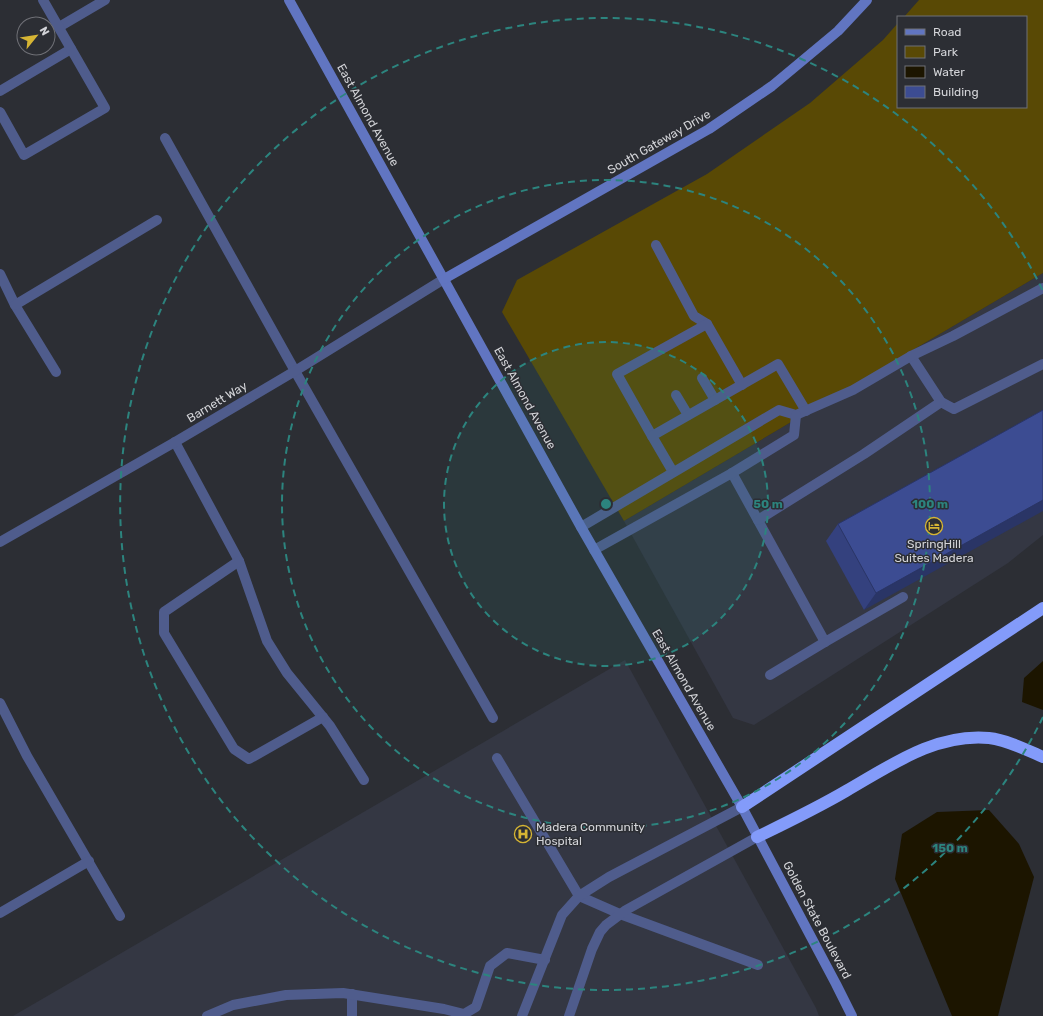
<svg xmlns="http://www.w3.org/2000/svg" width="1043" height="1016" font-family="Rubik,sans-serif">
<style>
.built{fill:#343743}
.green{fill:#594905}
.water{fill:#1c1500}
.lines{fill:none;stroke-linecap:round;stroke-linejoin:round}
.lane{stroke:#4f5c8c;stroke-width:10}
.street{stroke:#4f5c8c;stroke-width:10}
.secondary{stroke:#6175c1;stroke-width:10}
.highway{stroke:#839bfa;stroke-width:12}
.wall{fill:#34417e}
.shaded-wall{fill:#2a3566}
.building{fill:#3c4c92;stroke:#2a3566}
.ring{fill:none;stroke:#2c847e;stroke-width:2;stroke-dasharray:7 5}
.labels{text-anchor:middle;stroke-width:3;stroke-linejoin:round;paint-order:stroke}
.street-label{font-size:12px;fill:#d3d4d8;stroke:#2c2e34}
.poi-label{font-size:12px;fill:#d3d4d8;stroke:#2c2e34}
.centre{fill:#2c847e;stroke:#2c2e34;stroke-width:2}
.ring-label{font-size:12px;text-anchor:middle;font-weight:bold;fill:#2c847e;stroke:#2c2e34;stroke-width:3;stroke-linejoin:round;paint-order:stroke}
</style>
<rect width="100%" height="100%" fill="#2c2e34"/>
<g class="built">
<polygon points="1043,273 1043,535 1008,563 754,725 733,718 624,521"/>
<polygon points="625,660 816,1008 819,1016 13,1016"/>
</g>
<polygon class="green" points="919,0 1043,0 1043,273 624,521 502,312 517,280 707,174 810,103 883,40 898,23 898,107 1026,107 1026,17 904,17"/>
<g class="water">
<polygon points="1043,661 1043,710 1022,702 1024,678"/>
<polygon points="989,810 1019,844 1034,877 998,1016 952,1016 895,879 902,834 937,812"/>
</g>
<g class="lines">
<g class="lane">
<polyline points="59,27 105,0"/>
<polyline points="0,91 71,49"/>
<polyline points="0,112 24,155 105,108 43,0"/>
<polyline points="165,138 295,371 493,718"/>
<polyline points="656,245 694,316 707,324"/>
<polyline points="702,378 715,400"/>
<polyline points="676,395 688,415"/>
<polyline points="941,402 954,409 1043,364"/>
<polyline points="652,436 617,374 707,324 742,385"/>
<polyline points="175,442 239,561 267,641 287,673 330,726 364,780"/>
<polyline points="673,472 652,436 778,364 806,411"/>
<polyline points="732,473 825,642 903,597"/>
<polyline points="758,520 864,454 941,402 911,356"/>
<polyline points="581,527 779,410 796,415 853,390 911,356 953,336 1043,288"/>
<polyline points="594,550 732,473 794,435 796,415"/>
<polyline points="239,561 164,612 164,633 234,749 249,759 323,717"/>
<polyline points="770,675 825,642"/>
<polyline points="0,703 27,756 120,916"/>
<polyline points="497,758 579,896 620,914 758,965"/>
<polyline points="0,913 89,861"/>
<polyline points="352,994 352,1016"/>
<polyline points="207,1016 233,1005 286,995 343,993 444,1009 464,1014 476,1007 490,966 507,953 545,960"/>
<polyline points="522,1016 562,915 579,896 609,877 742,807"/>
<polyline points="569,1016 592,949 600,932 606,925 626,910 757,837"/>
</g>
<g class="street">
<polyline points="0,274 15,305 56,372"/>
<polyline points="15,305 157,220"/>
<polyline points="0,542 175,442 295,371 444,279"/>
</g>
<g class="secondary">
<polyline points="289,0 581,527 742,807 836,984 852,1016"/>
<polyline points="444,279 709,129 772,86 838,31 867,0"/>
</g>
<g class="highway">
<polyline points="742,807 1043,608"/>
<path d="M757,837C788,822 817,808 846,791C890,766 935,733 989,738C1007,740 1027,750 1043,757"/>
</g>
</g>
<polygon class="wall" points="1043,410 864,610 826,541 838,524"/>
<polygon class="shaded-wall" points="1043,500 1043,511 864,610 876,593"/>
<polygon class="building" points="1043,410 1043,500 876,593 838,524"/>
<circle cx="606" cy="504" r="162" fill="#2c847e" fill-opacity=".12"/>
<g class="ring">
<circle cx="606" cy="504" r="162"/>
<circle cx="606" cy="504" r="324"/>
<path d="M1043 717A486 486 0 1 1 1043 291"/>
</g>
<defs>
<g id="hotel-ring" transform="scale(0.9)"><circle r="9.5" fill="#2c2e34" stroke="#d6b534" stroke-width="1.5"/><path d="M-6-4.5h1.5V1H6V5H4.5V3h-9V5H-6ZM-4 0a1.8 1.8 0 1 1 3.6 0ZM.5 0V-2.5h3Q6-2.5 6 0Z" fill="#d6b534"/></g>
<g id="hospital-ring" transform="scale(0.9)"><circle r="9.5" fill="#2c2e34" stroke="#d6b534" stroke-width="1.5"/><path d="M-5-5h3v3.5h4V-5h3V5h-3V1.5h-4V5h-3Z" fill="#d6b534"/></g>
</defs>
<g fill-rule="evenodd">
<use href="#hotel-ring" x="934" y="526"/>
<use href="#hospital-ring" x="523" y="834"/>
</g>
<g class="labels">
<g class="street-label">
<text transform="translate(368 115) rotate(61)" y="4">East Almond Avenue</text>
<text transform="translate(659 142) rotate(-30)" y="4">South Gateway Drive</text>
<text transform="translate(525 398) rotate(61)" y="4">East Almond Avenue</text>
<text transform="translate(217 402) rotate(-31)" y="4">Barnett Way</text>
<text transform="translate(684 680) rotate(60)" y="4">East Almond Avenue</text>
<text transform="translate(817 920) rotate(62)" y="4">Golden State Boulevard</text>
</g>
<g class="poi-label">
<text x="934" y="548">SpringHill<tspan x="934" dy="14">Suites Madera</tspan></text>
<text x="536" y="831" text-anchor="start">Madera Community<tspan x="536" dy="14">Hospital</tspan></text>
</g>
</g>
<circle cx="606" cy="504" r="6" class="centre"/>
<g class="ring-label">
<text x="768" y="508">50 m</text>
<text x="930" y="508">100 m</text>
<text x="950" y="852">150 m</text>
</g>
<rect x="897" y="16" width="130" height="92" fill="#2c2e34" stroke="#6f7076"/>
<rect x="905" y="29" width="20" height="6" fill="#6175c1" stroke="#6f7076"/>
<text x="933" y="36" font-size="12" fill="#d3d4d8">Road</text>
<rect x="905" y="46" width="20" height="12" fill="#594905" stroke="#6f7076"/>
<text x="933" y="56" font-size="12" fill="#d3d4d8">Park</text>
<rect x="905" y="66" width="20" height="12" fill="#1c1500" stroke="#6f7076"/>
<text x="933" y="76" font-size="12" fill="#d3d4d8">Water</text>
<rect x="905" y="86" width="20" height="12" fill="#3c4c92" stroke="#6f7076"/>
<text x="933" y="96" font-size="12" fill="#d3d4d8">Building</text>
<g transform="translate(36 36) rotate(60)"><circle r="19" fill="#2c2e34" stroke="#6f7076"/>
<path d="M0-3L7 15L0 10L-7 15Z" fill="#d6b534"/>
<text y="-6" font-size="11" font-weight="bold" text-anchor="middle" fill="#d3d4d8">N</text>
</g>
</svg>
